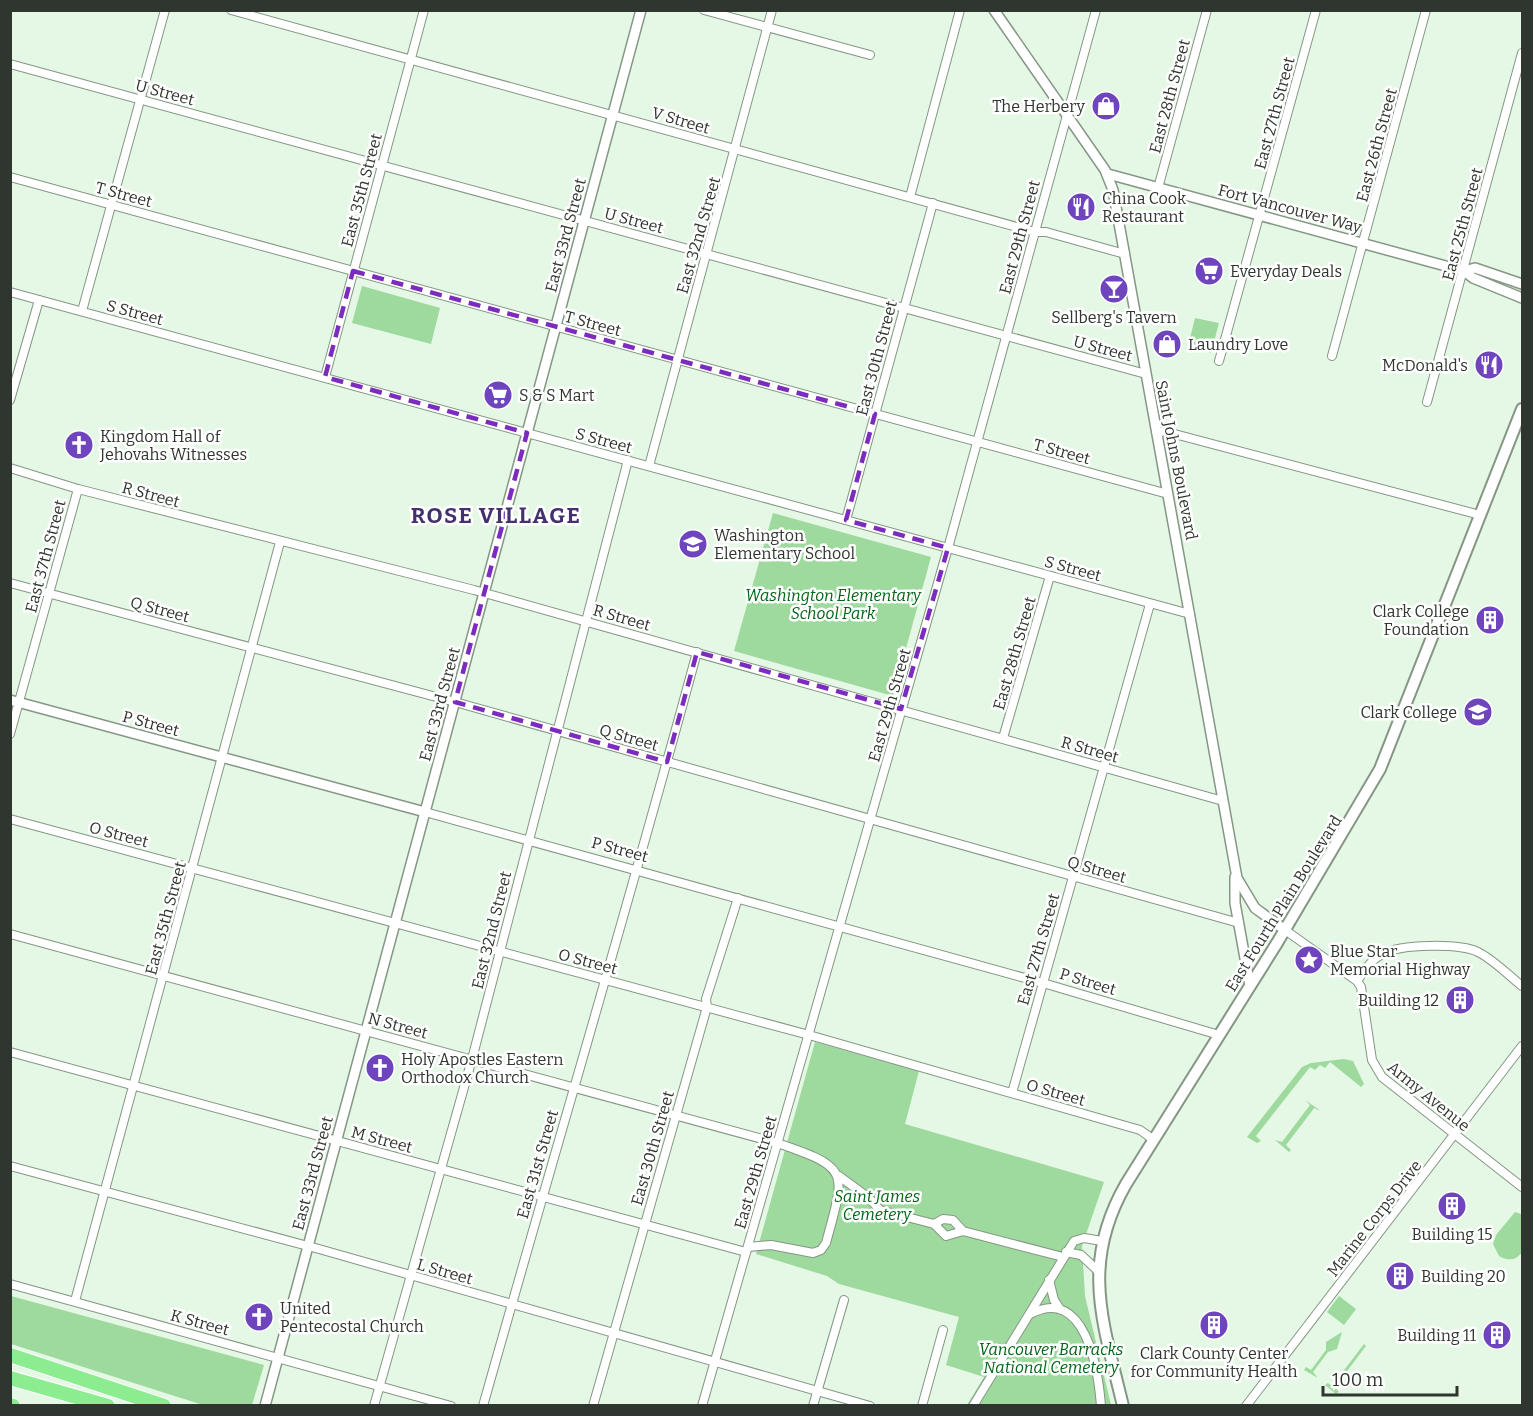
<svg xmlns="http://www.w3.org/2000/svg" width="1533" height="1416" font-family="Bitter,serif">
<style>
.green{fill:#9ed99e}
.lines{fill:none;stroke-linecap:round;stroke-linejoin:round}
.minor-casing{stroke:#859685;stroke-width:10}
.tertiary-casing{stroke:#859685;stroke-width:12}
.secondary-casing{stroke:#859685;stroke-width:14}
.motorway-casing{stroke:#fff;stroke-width:16}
.minor{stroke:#fff;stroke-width:8}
.tertiary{stroke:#fff;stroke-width:9}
.secondary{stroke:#fff;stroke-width:10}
.motorway{stroke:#8cec90;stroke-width:14}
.marked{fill:none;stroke:#7b2cbf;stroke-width:4.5;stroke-dasharray:12 8;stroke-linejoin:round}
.labels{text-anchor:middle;stroke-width:5;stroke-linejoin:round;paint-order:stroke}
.street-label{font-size:16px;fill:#2f362f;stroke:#fff}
.poi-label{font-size:16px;fill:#2f362f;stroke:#fff;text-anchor:start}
.park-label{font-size:16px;font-style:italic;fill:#006516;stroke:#fff}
.district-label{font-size:22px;font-weight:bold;letter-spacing:1.5px;fill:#43316d;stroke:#fff}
</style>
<rect width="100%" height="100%" fill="#e5f8e5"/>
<g class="green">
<polygon points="362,286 440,308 431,344 352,323"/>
<polygon points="1195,318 1219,323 1211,353 1188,346"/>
<polygon points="773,513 931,557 893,696 734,651"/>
<polygon points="815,1042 919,1071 905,1124 1104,1182 1082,1246 1085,1296 1111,1405 967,1405 984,1377 946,1365 959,1317 839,1284 827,1276 756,1254"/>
<polygon points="1344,1059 1353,1061 1364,1084 1361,1087 1330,1062 1325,1068 1320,1065 1315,1070 1310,1067 1256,1136 1261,1141 1257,1143 1247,1137 1302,1067 1311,1063"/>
<polygon points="1305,1100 1321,1111 1314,1108 1312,1111 1286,1145 1291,1150 1289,1152 1275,1140 1282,1142 1310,1105"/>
<path d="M1515,1212L1521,1214L1522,1252C1516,1261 1508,1261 1499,1256L1493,1244L1496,1235Z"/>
<polygon points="11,1296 264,1365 252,1405 203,1405 11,1344"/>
<polygon points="1339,1296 1356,1309 1344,1325 1327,1312"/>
<polygon points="1342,1332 1337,1349 1328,1352 1313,1372 1318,1378 1304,1370 1306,1367 1311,1370 1326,1350 1326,1342"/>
<polygon points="1364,1344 1366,1346 1335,1387 1339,1392 1336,1394 1325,1385 1328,1383 1332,1386"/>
</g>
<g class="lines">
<g class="minor-casing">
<g id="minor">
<polyline points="231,10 1035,232 1046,232 1125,254"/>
<polyline points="704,10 870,55"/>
<polyline points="10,64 1146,374"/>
<polyline points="10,177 1168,494"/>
<polyline points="1158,188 1207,10"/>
<polyline points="910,197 960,10"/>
<polyline points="10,292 1190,614"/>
<polyline points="82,311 165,10"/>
<polyline points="1332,356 1426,10"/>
<polyline points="1219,361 1316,10"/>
<polyline points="325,377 424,10"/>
<polyline points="10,400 39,300"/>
<polyline points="1427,402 1522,53"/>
<polyline points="1156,431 1167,432 1480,515"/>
<polyline points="649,466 772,10"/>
<polyline points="10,468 78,489 474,590 1223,801"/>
<polyline points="846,520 933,203"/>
<polyline points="10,583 455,702 1239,923"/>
<polyline points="10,734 78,489"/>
<polyline points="1003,738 1050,576"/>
<polyline points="425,812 1043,983 1219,1035"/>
<polyline points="10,819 809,1035 1140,1130 1154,1140"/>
<polyline points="1285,930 1357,981 1361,987 1372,1060 1382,1077 1522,1187"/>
<path d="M10,934L777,1143C852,1168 845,1172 826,1243L821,1250L813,1253L771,1245L748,1247"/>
<path d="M1357,981C1364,971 1371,960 1382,954C1401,944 1459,943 1478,952C1494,960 1508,975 1522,986"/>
<polyline points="10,1052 746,1252"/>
<polyline points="1012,1093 1150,604"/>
<polyline points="10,1166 319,1249 870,1406"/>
<polyline points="839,1176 869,1198 880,1210 934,1224 946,1236 963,1231 1063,1257"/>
<polyline points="934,1224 943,1219 953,1220 963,1231"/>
<polyline points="1066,1252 1081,1255 1098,1271"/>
<polyline points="1049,1280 1054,1300 1060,1309"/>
<polyline points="10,1284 451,1406"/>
<polyline points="75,1301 280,542"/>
<path d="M1030,1314C1085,1285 1098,1368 1101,1406"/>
<polyline points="374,1406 472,1059 628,460"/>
<path d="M483,1406C554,1154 629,904 697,652"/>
<polyline points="593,1406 707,1007 706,999 738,898"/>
<polyline points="702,1406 948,548 1096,10"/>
<polyline points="813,1406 844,1300"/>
<polyline points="922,1406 943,1330"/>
<polyline points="973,1406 1074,1241 1084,1238 1102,1241"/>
<polyline points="1246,1406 1522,1046"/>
</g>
</g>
<g class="tertiary-casing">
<g id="tertiary">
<polyline points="994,10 1105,170 1113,190 1237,878 1255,908 1285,930"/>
<polyline points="1108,174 1464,271 1473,278 1522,298"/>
<polyline points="1464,271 1475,268 1522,284"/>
<polyline points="10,700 425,812"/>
<polyline points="1235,877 1235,903 1250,986"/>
<polyline points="265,1406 641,10"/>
</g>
</g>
<g class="secondary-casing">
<path id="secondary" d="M1123,1406C1103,1322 1080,1264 1126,1184L1277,943L1380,769L1522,409"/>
</g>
<g class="motorway-casing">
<g id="motorway">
<polyline points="10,1355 164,1406"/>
<polyline points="10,1378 108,1406"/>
<polyline points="10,1405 13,1406"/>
</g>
</g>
<use href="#minor" class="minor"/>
<use href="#tertiary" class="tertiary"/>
<use href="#secondary" class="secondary"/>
<use href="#motorway" class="motorway"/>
</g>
<path class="marked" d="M353,271L875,414L846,520L948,548L901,709L697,652L667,762L455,702L527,433L325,377Z"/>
<defs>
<g id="shop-disc" transform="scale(1.5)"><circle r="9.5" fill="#6f45be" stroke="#fff"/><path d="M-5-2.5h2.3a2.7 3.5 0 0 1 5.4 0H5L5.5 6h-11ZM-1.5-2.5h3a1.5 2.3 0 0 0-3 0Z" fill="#fff"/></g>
<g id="restaurant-disc" transform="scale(1.5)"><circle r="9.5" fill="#6f45be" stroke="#fff"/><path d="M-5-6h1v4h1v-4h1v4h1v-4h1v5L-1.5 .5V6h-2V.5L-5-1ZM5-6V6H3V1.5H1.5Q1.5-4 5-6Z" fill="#fff"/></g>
<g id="supermarket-disc" transform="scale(1.5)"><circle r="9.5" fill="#6f45be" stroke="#fff"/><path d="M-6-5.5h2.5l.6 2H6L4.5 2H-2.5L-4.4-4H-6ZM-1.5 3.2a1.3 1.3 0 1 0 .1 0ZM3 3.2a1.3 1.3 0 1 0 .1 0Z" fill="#fff"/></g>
<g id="bar-disc" transform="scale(1.5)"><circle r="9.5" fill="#6f45be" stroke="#fff"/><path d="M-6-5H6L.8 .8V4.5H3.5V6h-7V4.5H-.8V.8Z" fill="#fff"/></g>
<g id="church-disc" transform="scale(1.5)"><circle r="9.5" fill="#6f45be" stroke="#fff"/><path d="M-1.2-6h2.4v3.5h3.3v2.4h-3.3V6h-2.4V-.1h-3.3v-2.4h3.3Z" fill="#fff"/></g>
<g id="school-disc" transform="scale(1.5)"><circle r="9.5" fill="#6f45be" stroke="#fff"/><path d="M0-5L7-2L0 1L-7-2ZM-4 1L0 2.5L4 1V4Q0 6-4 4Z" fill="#fff"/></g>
<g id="building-disc" transform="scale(1.5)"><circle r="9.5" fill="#6f45be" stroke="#fff"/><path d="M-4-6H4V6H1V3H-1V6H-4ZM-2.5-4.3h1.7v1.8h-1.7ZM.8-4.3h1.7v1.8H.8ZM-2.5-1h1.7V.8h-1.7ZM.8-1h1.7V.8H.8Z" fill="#fff"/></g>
<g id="university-disc" transform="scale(1.5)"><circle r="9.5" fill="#6f45be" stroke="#fff"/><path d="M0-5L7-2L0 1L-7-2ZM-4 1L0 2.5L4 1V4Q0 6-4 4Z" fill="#fff"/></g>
<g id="sight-disc" transform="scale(1.5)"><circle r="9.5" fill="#6f45be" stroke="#fff"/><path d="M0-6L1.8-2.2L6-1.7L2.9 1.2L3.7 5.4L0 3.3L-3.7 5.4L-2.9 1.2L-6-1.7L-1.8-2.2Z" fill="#fff"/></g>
</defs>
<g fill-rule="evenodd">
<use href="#shop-disc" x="1106" y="106"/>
<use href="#restaurant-disc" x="1081" y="207"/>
<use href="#supermarket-disc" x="1209" y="271"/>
<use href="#bar-disc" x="1114" y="289"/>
<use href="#shop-disc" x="1167" y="344"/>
<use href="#restaurant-disc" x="1489" y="365"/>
<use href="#supermarket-disc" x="498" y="395"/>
<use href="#church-disc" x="79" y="445"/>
<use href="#school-disc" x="693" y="544"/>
<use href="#building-disc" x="1490" y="620"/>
<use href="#university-disc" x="1478" y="712"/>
<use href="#sight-disc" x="1309" y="960"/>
<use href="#building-disc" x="1460" y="1000"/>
<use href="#church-disc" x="380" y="1068"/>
<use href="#building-disc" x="1452" y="1206"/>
<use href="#building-disc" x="1400" y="1276"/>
<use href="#church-disc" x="259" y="1317"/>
<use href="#building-disc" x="1214" y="1325"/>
<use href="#building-disc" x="1497" y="1335"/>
</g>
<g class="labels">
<g class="street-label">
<text transform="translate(165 92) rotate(15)" y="6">U Street</text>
<text transform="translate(1169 96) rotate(-75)" y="6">East 28th Street</text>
<text transform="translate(1274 113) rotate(-75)" y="6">East 27th Street</text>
<text transform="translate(681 120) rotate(16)" y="6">V Street</text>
<text transform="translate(1376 145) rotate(-75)" y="6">East 26th Street</text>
<text transform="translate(361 190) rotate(-75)" y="6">East 35th Street</text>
<text transform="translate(124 194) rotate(15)" y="6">T Street</text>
<text transform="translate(1290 208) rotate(15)" y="6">Fort Vancouver Way</text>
<text transform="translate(634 220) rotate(15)" y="6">U Street</text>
<text transform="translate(1462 224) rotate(-75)" y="6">East 25th Street</text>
<text transform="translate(565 235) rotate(-75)" y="6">East 33rd Street</text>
<text transform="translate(698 235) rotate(-74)" y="6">East 32nd Street</text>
<text transform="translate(1019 237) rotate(-75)" y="6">East 29th Street</text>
<text transform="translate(135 312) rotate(15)" y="6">S Street</text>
<text transform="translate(593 323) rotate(15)" y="6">T Street</text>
<text transform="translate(1103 348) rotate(15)" y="6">U Street</text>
<text transform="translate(876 358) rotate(-75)" y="6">East 30th Street</text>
<text transform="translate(604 440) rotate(15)" y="6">S Street</text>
<text transform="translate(1062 451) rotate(15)" y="6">T Street</text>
<text transform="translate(1177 460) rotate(79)" y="6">Saint Johns Boulevard</text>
<text transform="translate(151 494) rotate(15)" y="6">R Street</text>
<text transform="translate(45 556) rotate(-75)" y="6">East 37th Street</text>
<text transform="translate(1073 568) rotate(15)" y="6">S Street</text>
<text transform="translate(160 609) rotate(15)" y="6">Q Street</text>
<text transform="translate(622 617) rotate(16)" y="6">R Street</text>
<text transform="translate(1014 653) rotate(-74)" y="6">East 28th Street</text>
<text transform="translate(439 704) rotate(-75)" y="6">East 33rd Street</text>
<text transform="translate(889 705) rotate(-74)" y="6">East 29th Street</text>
<text transform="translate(151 723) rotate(15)" y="6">P Street</text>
<text transform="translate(629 737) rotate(16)" y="6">Q Street</text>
<text transform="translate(1090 749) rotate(16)" y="6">R Street</text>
<text transform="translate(119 834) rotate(15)" y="6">O Street</text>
<text transform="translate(620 849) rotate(15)" y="6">P Street</text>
<text transform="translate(1097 869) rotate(16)" y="6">Q Street</text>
<text transform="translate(1283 903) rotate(-58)" y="6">East Fourth Plain Boulevard</text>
<text transform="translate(165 918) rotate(-75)" y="6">East 35th Street</text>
<text transform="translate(491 930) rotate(-76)" y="6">East 32nd Street</text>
<text transform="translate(1038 949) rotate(-74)" y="6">East 27th Street</text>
<text transform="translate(588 961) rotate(15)" y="6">O Street</text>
<text transform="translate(1088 981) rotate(17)" y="6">P Street</text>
<text transform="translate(398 1025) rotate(15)" y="6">N Street</text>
<text transform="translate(1056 1092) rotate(16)" y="6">O Street</text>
<text transform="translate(1429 1096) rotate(39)" y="6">Army Avenue</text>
<text transform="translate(382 1139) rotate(15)" y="6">M Street</text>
<text transform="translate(652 1148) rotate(-74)" y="6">East 30th Street</text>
<text transform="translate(537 1164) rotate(-74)" y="6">East 31st Street</text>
<text transform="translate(755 1172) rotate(-74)" y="6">East 29th Street</text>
<text transform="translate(312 1173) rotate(-75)" y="6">East 33rd Street</text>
<text transform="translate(1374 1218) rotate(-52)" y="6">Marine Corps Drive</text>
<text transform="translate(445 1271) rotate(16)" y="6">L Street</text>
<text transform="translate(200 1322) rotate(15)" y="6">K Street</text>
</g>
<g class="poi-label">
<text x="1085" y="112" text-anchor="end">The Herbery</text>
<text x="1102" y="204">China Cook<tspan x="1102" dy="18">Restaurant</tspan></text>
<text x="1230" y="277">Everyday Deals</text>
<text x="1114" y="323" text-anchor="middle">Sellberg's Tavern</text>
<text x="1188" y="350">Laundry Love</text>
<text x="1468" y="371" text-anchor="end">McDonald's</text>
<text x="519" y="401">S &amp; S Mart</text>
<text x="100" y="442">Kingdom Hall of<tspan x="100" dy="18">Jehovahs Witnesses</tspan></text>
<text x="714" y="541">Washington<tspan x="714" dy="18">Elementary School</tspan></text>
<text x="1469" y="617" text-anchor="end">Clark College<tspan x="1469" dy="18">Foundation</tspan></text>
<text x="1457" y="718" text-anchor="end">Clark College</text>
<text x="1330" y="957">Blue Star<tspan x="1330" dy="18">Memorial Highway</tspan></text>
<text x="1439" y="1006" text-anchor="end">Building 12</text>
<text x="401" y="1065">Holy Apostles Eastern<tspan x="401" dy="18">Orthodox Church</tspan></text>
<text x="1452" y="1240" text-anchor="middle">Building 15</text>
<text x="1421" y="1282">Building 20</text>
<text x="280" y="1314">United<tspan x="280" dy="18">Pentecostal Church</tspan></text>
<text x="1476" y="1341" text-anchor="end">Building 11</text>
<text x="1214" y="1359" text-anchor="middle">Clark County Center<tspan x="1214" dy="18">for Community Health</tspan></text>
</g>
<g class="park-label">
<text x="833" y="601">Washington Elementary<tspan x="833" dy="18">School Park</tspan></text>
<text x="877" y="1202">Saint James<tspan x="877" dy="18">Cemetery</tspan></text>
<text x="1051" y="1355">Vancouver Barracks<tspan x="1051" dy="18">National Cemetery</tspan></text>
</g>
<g class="district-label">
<text x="496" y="523">ROSE VILLAGE</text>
</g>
</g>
<rect width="1533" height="1416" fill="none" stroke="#2f362f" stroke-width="24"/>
<path d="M1323 1386v9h134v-9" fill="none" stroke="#2f362f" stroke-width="3"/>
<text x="1332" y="1386" font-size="18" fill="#2f362f" stroke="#ffffff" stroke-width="4.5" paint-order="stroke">100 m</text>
</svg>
